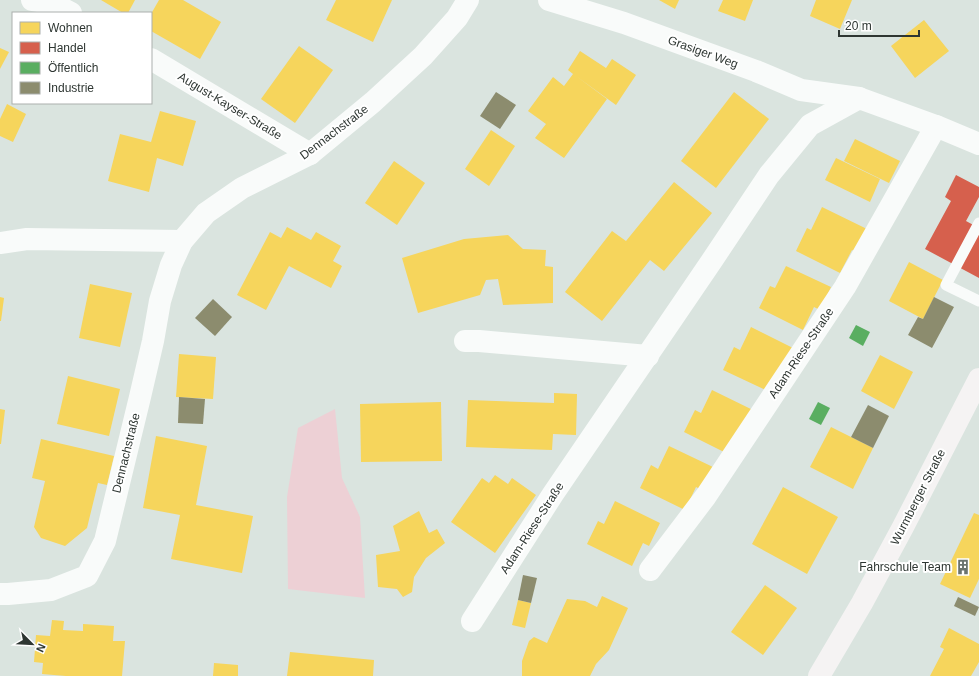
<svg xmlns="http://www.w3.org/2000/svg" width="979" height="676" font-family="Helvetica,sans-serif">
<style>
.green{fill:#edd0d5}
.homes{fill:#f6d55c}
.shops{fill:#d6604d}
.public{fill:#5aae61}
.industry{fill:#8c8c6e}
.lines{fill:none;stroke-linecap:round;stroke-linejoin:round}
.service{stroke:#f9fbfa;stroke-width:11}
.minor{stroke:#f9fbfa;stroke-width:22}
.secondary{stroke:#f5f3f3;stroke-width:22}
.labels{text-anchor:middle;stroke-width:4;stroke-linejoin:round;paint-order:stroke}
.street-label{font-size:12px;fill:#2e3632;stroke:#fff}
.poi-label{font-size:12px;fill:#2e3632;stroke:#fff;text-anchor:end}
</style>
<rect width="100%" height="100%" fill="#dae4df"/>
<polygon class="green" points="335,409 342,478 360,517 365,598 288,589 287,497 298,428"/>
<g class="homes">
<polygon points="101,0 135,0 128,13 123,13"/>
<polygon points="159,0 183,0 221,22 200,59 151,31 151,14"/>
<polygon points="336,0 392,0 373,42 326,20"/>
<polygon points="659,0 679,0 675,9"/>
<polygon points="723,0 753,0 745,21 718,11"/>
<polygon points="816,0 852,0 840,29 810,16"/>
<polygon points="924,20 949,51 915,78 891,46"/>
<polygon points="299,46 333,70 295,123 261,99"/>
<polygon points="0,48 9,52 0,69"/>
<polygon points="580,51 606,68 612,59 636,75 616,105 576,76 607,99 564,158 535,138 546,124 528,111 553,77 564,86 573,74 568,70"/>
<polygon points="734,92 769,119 716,188 681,161"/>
<polygon points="7,104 26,114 13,142 0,136 0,119"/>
<polygon points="160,111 196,121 183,166 157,158 149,192 108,181 120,134 151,142"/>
<polygon points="491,130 515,146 489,186 465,169"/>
<polygon points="855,139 900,161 889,183 844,161"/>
<polygon points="836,158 880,179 870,202 825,180"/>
<polygon points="394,161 425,183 397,225 365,203"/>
<polygon points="674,182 712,213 664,271 650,260 602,321 565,292 612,231 626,241"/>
<polygon points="822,207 867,229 856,252 852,250 840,273 796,251 807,228 811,230"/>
<polygon points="287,227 311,240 316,232 341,246 333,261 342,266 331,288 289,266 266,310 237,295 270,232 281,238"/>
<polygon points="508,235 523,249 546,250 545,266 553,267 553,303 503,305 498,279 486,280 480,295 418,313 402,258 464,239"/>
<polygon points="909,262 943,280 923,319 889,301"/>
<polygon points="786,266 831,287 820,310 814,307 803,330 759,308 770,286 775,288"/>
<polygon points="90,284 132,293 120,347 79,338"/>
<polygon points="0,297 4,298 1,321 0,321"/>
<polygon points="751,327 795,349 768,391 723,370 734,347 740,350"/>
<polygon points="179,354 216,357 213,399 176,397"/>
<polygon points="880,355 913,372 894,409 861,391"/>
<polygon points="68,376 120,389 109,436 57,424"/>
<polygon points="712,390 757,412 728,454 684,432 695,410 701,413"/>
<polygon points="554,393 577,394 576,435 553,434 552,450 466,447 468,400 554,403"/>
<polygon points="441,402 442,461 361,462 360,404"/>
<polygon points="0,409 5,410 1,444 0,444"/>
<polygon points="831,427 873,448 853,489 810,467"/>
<polygon points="156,436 207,446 196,505 253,516 242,573 171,559 180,515 143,508"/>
<polygon points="41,439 114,456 107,485 98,483 87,528 65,546 41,538 34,527 45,481 32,478"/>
<polygon points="669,446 713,467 702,490 696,487 685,510 640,488 651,465 658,469"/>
<polygon points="495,475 508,484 512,478 536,495 495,553 451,522 482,478 489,483"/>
<polygon points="783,487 838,517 807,574 752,544"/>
<polygon points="615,501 660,523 649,546 643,543 632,566 587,544 598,521 604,524"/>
<polygon points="419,511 429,533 437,529 445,543 426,558 414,577 412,592 403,597 397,589 378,587 376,555 400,551 393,526"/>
<polygon points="974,513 979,515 979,579 970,598 940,584"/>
<polygon points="765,585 797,608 763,655 731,632"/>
<polygon points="602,596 628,608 609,650 596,664 590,676 522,676 522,661 529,641 534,637 547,643 567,599 585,601 597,607"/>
<polygon points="518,600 531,603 525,628 512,625"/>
<polygon points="52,620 64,621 63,630 83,631 83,624 114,626 113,641 125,641 122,676 66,676 42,674 43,663 34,662 36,635 50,636"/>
<polygon points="949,628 979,644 979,662 971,676 930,676 944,649 940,647"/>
<polygon points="290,652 374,660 373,676 287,676"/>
<polygon points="214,663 238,665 238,676 213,676"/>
</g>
<polygon class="shops" points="956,175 979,187 979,197 966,221 979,228 979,278 925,249 951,201 945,197"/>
<g class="public">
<polygon points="856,325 870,332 863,346 849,338"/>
<polygon points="818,402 830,408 821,425 809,419"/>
</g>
<g class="industry">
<polygon points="496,92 516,105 500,129 480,116"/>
<polygon points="934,297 954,307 932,348 908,335 918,317 923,319"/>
<polygon points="213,299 232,317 215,336 195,318"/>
<polygon points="179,397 205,399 203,424 178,423"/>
<polygon points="868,405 889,416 873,448 851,437"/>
<polygon points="523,575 537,578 531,603 518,600"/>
<polygon points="958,597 979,607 975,616 954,606"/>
</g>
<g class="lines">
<polyline class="service" points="979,223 946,285 979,301"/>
<g class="minor">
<polyline points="32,0 54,4 71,13"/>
<polyline points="549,0 624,23 756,71 801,90 859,98"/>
<polyline points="151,59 310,154"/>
<polyline points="0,243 27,239 182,241"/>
<polyline points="465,341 479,341 648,356"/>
<polyline points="650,570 706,496 845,287 936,126"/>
<polyline points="0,594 8,594 51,590 87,576 105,541 140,397 153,341 160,301 171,265 182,241 206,213 242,188 310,154 373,102 423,56 457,18 468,0"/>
<polyline points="472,621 553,494 713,259 769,175 810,125 859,98 936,126 979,144"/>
</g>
<polyline class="secondary" points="819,676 862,603 903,527 979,379"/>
</g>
<defs>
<g id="building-bare" transform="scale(1.2)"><path d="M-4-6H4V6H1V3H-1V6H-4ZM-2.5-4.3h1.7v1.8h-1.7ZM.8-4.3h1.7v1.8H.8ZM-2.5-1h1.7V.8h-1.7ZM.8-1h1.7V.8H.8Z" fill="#6a736f" stroke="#fff" stroke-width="2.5" paint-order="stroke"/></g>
</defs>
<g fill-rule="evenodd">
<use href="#building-bare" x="963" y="567"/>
</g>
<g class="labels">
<g class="street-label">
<text transform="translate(703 52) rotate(20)" y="4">Grasiger Weg</text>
<text transform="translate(230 106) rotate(31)" y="4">August-Kayser-Straße</text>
<text transform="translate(334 132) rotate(-37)" y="4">Dennachstraße</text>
<text transform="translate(801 353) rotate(-56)" y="4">Adam-Riese-Straße</text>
<text transform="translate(126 453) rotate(-76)" y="4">Dennachstraße</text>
<text transform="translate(918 497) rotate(-63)" y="4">Wurmberger Straße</text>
<text transform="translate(532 528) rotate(-57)" y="4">Adam-Riese-Straße</text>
</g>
<g class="poi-label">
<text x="951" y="571">Fahrschule Team</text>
</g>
</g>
<rect x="12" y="12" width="140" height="92" fill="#ffffff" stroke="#abafad"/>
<rect x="20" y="22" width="20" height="12" fill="#f6d55c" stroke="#abafad"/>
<text x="48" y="32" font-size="12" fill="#2e3632">Wohnen</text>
<rect x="20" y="42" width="20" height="12" fill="#d6604d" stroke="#abafad"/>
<text x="48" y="52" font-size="12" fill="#2e3632">Handel</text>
<rect x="20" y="62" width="20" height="12" fill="#5aae61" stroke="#abafad"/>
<text x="48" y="72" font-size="12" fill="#2e3632">Öffentlich</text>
<rect x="20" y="82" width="20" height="12" fill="#8c8c6e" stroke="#abafad"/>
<text x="48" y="92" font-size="12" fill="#2e3632">Industrie</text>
<g transform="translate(32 644) rotate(114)" stroke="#ffffff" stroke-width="3" paint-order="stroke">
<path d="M0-3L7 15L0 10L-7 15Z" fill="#2e3632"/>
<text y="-6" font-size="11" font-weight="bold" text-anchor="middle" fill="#2e3632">N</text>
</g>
<path d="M839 30v6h80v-6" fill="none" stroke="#2e3632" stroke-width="2"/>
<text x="845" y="30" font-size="12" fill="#2e3632" stroke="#ffffff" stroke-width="3" paint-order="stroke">20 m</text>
</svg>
